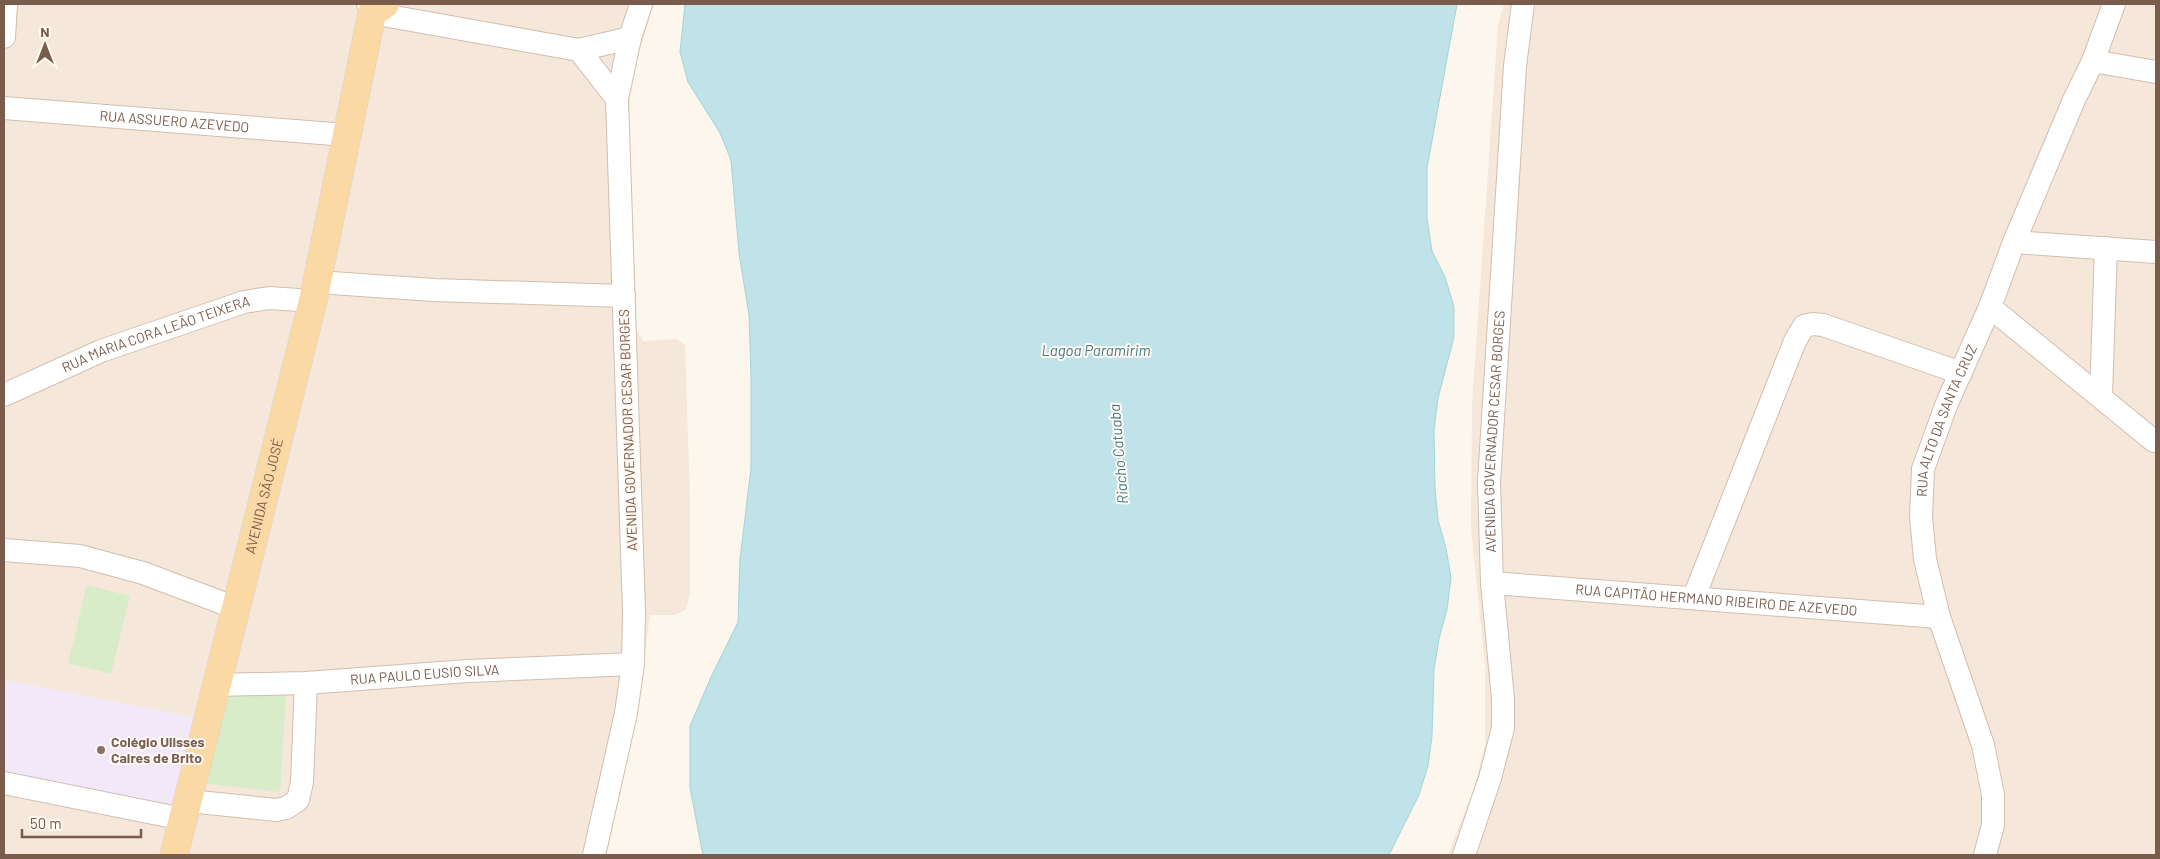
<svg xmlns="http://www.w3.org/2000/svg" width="2160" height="859" font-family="Barlow,sans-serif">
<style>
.residential{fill:#f5e8da}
.education{fill:#f3e8fa}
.green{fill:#d8ecc9}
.water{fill:#bfe3e8;stroke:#a5d3da}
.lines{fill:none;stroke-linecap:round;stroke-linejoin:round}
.minor-casing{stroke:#d1beb0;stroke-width:24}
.major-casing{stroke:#dad1cd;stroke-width:29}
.minor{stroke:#fff;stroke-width:22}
.major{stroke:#fbd9a5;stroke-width:28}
.education-dot{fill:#8d6e63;stroke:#fffaf3;stroke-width:2}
.labels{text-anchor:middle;stroke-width:4;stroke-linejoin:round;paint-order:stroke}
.street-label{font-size:14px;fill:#7a5c4d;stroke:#fffaf3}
.education-label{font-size:14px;font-weight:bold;fill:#785e54;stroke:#fffaf3;text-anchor:start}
.water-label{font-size:15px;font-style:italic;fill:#437c86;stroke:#fffaf3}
</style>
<rect width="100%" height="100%" fill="#fdf6ec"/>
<g class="residential">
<polygon points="4,4 654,4 636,63 630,94 629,136 637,331 643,341 677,339 685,345 690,498 690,594 686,610 674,615 650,615 635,724 607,855 4,855"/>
<polygon points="1504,4 2156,4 2156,855 1448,855 1475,785 1485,744 1485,665 1471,529 1472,405 1498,25"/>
</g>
<polygon class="education" points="4,680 208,720 178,818 4,780"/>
<g class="green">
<polygon points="87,585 130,596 111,674 68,663"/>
<polygon points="286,695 280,792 207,784 225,696"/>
</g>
<polygon class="water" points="685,4 1457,4 1427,168 1427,218 1432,251 1445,277 1454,307 1454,337 1438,398 1434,430 1435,489 1438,520 1446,548 1451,578 1447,609 1439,639 1434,669 1432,736 1428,766 1419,795 1389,855 703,855 690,788 690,726 711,677 738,622 740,559 751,468 751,377 749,315 739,253 731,160 720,133 688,82 680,52"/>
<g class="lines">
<g class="minor-casing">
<g id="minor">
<polyline points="368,4 372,13 579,50 630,38"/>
<polyline points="4,37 6,4"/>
<polyline points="579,50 617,99"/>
<polyline points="2093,61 2156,72"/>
<path id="s1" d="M4,108L346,135"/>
<polyline points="2014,242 2156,252"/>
<polyline points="317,282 434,290 624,296"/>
<polyline points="1990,307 2154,441"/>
<path id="s2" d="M4,395L101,351L244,302L269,298L313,301"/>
<polyline points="2101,396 2106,248"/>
<polyline points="4,550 80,556 143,573 236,608"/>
<path id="s3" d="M1492,583L1939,617"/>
<polyline points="1694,597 1795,341 1804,326 1813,324 1823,325 1961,373"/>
<path id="s4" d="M216,685L306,683L468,671L633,664"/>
<polyline points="4,783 183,819"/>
<polyline points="189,801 276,810 286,808 298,800 302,782 306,683"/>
<polyline points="594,855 626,713 633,664 634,611 617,99 630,38 641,4"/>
<path id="s5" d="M1464,855L1490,778L1503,728V699L1492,583L1489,482L1515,66L1523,4"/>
<path id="s6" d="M1985,855L1993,825V795L1983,745L1939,617L1925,559L1921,517L1923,469L1947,403L1990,307L2014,242L2074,100L2093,61L2114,4"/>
</g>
</g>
<g class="major-casing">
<g id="major">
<path id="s7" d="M174,855L313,301L372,13L385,4"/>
</g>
</g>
<use href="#minor" class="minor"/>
<use href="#major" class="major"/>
</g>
<circle class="education-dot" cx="101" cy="750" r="5"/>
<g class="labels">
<g class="street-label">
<text dy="5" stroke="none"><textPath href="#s1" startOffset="171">RUA ASSUERO AZEVEDO</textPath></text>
<text dy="5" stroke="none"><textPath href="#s2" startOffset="164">RUA MARIA CORA LEÃO TEIXERA</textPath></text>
<text dy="5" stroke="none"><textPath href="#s6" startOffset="450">RUA ALTO DA SANTA CRUZ</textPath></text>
<text transform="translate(628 430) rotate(-92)" y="5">AVENIDA GOVERNADOR CESAR BORGES</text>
<text dy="5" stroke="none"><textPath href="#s5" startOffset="430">AVENIDA GOVERNADOR CESAR BORGES</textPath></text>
<text dy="5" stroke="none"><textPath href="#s7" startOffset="370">AVENIDA SÃO JOSÉ</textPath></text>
<text dy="5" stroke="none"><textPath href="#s3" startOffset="225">RUA CAPITÃO HERMANO RIBEIRO DE AZEVEDO</textPath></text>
<text dy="5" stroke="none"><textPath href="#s4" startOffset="209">RUA PAULO EUSIO SILVA</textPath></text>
</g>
<g class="education-label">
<text x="111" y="747">Colégio Ulisses<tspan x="111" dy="16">Caires de Brito</tspan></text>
</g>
<g class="water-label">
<text x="1096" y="356">Lagoa Paramirim</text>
<text transform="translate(1119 454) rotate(-95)" y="5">Riacho Catuaba</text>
</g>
</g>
<rect width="2160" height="859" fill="none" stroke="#7a5c4d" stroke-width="10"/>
<g transform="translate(45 45)" stroke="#fffaf3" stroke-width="4" paint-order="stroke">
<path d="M0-4L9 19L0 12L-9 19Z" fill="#7a5c4d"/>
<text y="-8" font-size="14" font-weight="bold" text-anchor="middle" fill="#7a5c4d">N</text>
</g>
<path d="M22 829v8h119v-8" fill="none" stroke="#7a5c4d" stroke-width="2.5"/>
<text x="30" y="829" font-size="15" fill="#7a5c4d" stroke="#fffaf3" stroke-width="4" paint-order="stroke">50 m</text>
</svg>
